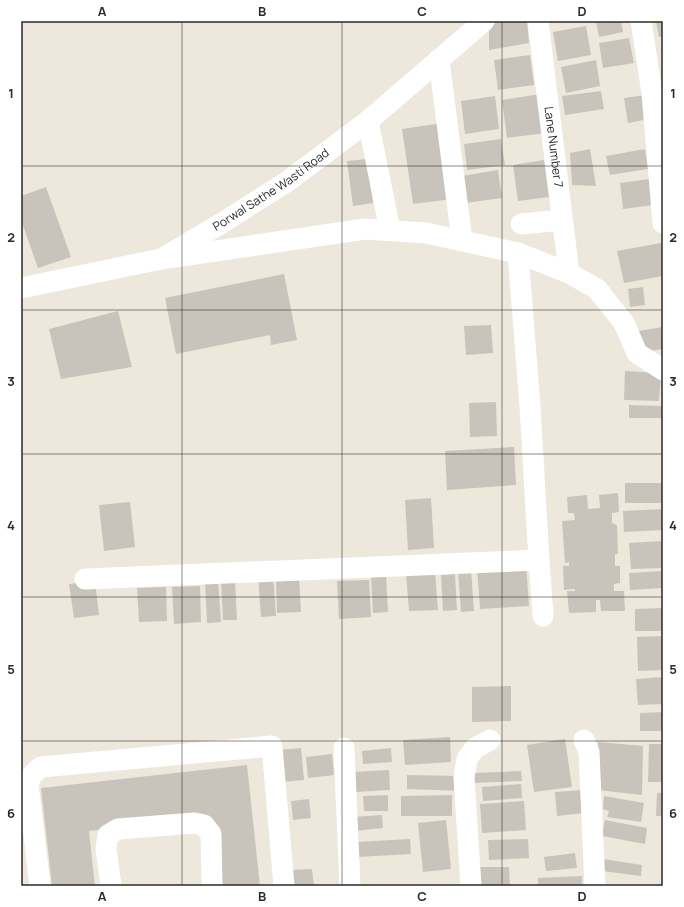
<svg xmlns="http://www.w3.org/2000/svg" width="684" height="907" font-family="Manrope,sans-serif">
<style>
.building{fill:#c9c4bb}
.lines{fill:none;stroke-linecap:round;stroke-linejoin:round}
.minor{stroke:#fff;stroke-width:21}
.grid{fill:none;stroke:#2a2a2a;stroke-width:1;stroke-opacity:0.55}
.labels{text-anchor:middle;stroke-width:3;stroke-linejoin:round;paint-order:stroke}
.street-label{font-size:12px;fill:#2a2a2a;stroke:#fff}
.neatline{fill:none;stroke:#2a2a2a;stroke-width:1.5}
.grid-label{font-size:13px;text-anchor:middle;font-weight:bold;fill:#2a2a2a}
</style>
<rect width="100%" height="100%" fill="#eee7db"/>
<g class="building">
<polygon points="498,21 527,21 529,43 489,50 489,28"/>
<polygon points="596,21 621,21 623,32 599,37"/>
<polygon points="663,21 663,36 659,37 656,22"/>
<polygon points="586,26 591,55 558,61 553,32"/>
<polygon points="629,38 634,63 603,68 599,43"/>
<polygon points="530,55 534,85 498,90 494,60"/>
<polygon points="596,60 600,86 566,93 561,67"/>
<polygon points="601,91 604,109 565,115 562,96"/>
<polygon points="541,94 546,133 507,138 502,100"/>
<polygon points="645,95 649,119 628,123 624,98"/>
<polygon points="495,96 499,129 465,134 461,101"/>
<polygon points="442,123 452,199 413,204 402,129"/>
<polygon points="501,139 505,165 467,170 464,144"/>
<polygon points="590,149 596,186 572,185 570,153"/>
<polygon points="645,149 648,169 610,175 606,156"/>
<polygon points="367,159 373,203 353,206 347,161"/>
<polygon points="544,160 549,197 518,201 513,165"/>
<polygon points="498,170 502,198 466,203 462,176"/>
<polygon points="649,179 653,205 623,209 620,183"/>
<polygon points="46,187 71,257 38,268 21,220 21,196"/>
<polygon points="661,243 663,251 663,276 624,283 617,251"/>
<polygon points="284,274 297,340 271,345 270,335 176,354 165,298"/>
<polygon points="643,287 645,305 630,307 628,289"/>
<polygon points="118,311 132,367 61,379 49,329"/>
<polygon points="491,325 493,353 466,355 464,326"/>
<polygon points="663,327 663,349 641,352 638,331"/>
<polygon points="625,371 661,373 659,401 624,400"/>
<polygon points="496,402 497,436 470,437 469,403"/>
<polygon points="629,405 662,406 662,418 629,418"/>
<polygon points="514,447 516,485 447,490 445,451"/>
<rect x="625" y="483" width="38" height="20"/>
<polygon points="618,493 619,512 612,513 612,523 617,525 618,554 615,554 615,566 620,566 620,583 614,584 614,591 624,591 625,611 601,611 600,600 596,600 596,612 569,613 567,591 575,591 575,589 564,590 563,566 569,566 569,562 565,563 562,521 575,520 574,513 568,513 567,497 587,495 588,509 600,508 599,495"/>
<polygon points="431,498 434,548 408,550 405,500"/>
<polygon points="130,502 135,547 104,551 99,505"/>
<polygon points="663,509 663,530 624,532 623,511"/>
<polygon points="663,541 663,568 631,569 629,543"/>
<polygon points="526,563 529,606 480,609 477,567"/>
<polygon points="471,569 474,611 461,612 458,570"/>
<polygon points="663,571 663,588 630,590 629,573"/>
<polygon points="435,572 438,610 409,611 406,574"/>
<polygon points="273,574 276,616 261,617 258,575"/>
<polygon points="455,574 457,610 443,611 441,575"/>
<polygon points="386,575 388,612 373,613 371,576"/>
<polygon points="276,576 299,576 301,612 277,613"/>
<polygon points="218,580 221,622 207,623 205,581"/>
<polygon points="369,580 371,617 339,619 337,581"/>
<polygon points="95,581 99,615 74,618 69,584"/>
<polygon points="235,581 237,620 223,620 221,582"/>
<polygon points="200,586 201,622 174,624 172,587"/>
<polygon points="166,587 167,621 139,622 137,588"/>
<polygon points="663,608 663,631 635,631 635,609"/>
<polygon points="663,636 663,670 638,671 637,637"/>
<polygon points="663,677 663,704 638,705 636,679"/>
<polygon points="511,686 511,721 472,722 472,687"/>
<polygon points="663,712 663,731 640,731 640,713"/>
<polygon points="450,737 451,762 405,765 403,740"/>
<polygon points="565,739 572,787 534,792 527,745"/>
<polygon points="598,742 643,746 642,795 597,790"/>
<polygon points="649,744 663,744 663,782 648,782"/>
<polygon points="301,748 304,780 281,782 278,750"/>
<polygon points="391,748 392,762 363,764 362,751"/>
<polygon points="332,754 334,775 308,778 306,757"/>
<polygon points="247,765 260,886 219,886 211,817 89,831 95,886 52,886 41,788"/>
<polygon points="389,770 390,790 355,792 354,772"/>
<polygon points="521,771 522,781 474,783 474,773"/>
<polygon points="407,775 461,776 461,791 407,789"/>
<polygon points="521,784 522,798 483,801 482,787"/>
<polygon points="582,790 584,813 557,816 555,792"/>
<polygon points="657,793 663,793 663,816 656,816"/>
<polygon points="388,795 388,811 364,811 363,796"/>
<polygon points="452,795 452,816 401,816 401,796"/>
<polygon points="604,796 644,803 641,822 607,817 609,811 603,809"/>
<polygon points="309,799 311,818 293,820 291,801"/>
<polygon points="524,801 526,830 482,833 480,804"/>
<polygon points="382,815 383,828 354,831 352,817"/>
<polygon points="446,820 451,869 423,872 418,823"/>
<polygon points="605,820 647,828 645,844 602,836"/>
<polygon points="410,839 411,854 357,857 356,842"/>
<polygon points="528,839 529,858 489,860 488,840"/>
<polygon points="575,853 577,868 546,871 544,857"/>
<polygon points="603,859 642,865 641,876 602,871"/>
<polygon points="479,867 509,867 510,886 480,886"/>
<polygon points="312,869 314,886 292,886 291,870"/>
<polygon points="582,876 582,886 538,886 538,878"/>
</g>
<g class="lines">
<g class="minor">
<path id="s1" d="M538,21L569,273"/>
<polyline points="641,21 652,93 663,223"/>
<polyline points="439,60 462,241"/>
<polyline points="368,121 390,230"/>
<polyline points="521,224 562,220"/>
<polyline points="518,253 530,406 539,560 543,616"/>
<polyline points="161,259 365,229 426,233 518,253 569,273 597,289 624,323 637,353 663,370"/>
<path id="s2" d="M21,288L161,259L222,223L288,181L368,121L484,21"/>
<polyline points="85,579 539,560"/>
<polyline points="584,740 589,752 595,886"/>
<polyline points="344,748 350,886"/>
<polyline points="40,886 28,784 32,775 41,767 272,746 284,886"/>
<polyline points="111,886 106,849 108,835 118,829 194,823 204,825 211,834 212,886"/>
<polyline points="471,886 464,778 467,759 475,748 490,740"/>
</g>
</g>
<path class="grid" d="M182,21V886M342,21V886M502,21V886M21,166H663M21,310H663M21,454H663M21,597H663M21,741H663"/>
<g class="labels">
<g class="street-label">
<text dy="4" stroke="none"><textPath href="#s1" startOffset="127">Lane Number 7</textPath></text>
<text dy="4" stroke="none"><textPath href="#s2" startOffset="273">Porwal Sathe Wasti Road</textPath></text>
</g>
</g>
<rect width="684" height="907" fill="none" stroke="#ffffff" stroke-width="44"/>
<rect x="22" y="22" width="640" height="863" class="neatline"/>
<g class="grid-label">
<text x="102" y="16">A</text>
<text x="262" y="16">B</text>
<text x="422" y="16">C</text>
<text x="582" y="16">D</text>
<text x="11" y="98">1</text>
<text x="673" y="98">1</text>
<text x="11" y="242">2</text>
<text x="673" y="242">2</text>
<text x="11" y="386">3</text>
<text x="673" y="386">3</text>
<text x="11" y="530">4</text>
<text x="673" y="530">4</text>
<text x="11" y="674">5</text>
<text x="673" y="674">5</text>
<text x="11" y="818">6</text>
<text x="673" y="818">6</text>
<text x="102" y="901">A</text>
<text x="262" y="901">B</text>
<text x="422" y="901">C</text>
<text x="582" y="901">D</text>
</g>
</svg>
